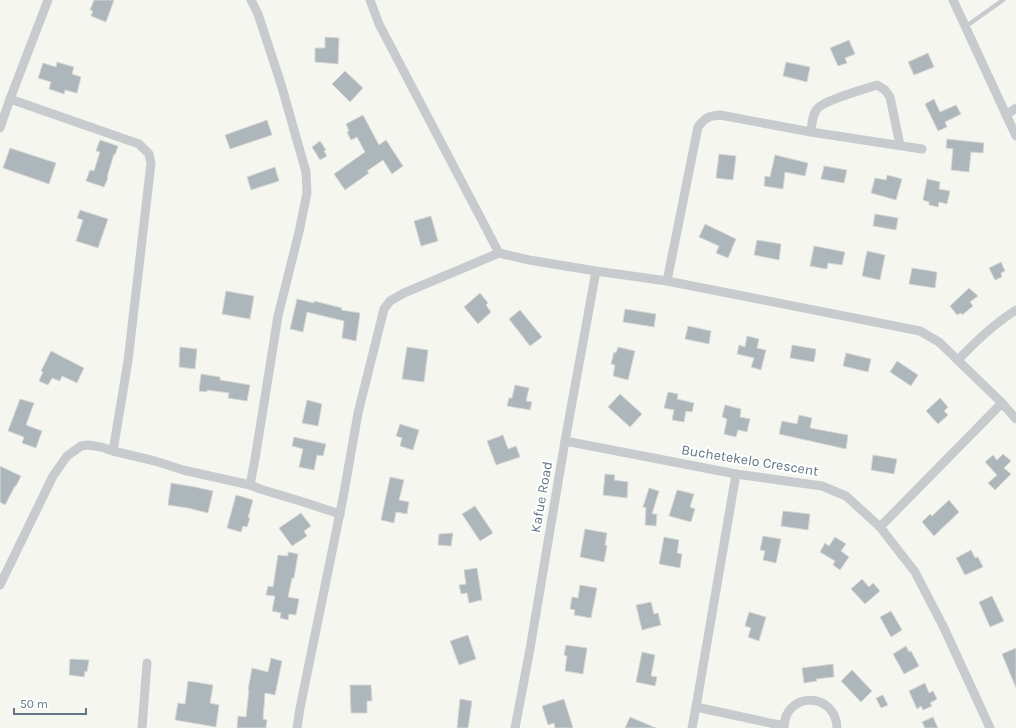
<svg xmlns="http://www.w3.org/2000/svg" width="1016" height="728" font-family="Karla,sans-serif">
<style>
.building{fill:#adb6ba;stroke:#d7d7d4}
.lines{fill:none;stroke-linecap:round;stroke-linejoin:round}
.service{stroke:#c8cbce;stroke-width:4.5}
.minor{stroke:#c8cbce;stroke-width:9}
.labels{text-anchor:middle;stroke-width:4;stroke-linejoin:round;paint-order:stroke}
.street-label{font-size:14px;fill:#627785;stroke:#fff}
</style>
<rect width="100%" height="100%" fill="#f6f6f1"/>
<g class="building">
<polygon points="94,0 114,0 106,22 91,16 93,11 90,10"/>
<polygon points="325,37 339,38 338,64 315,62 315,48 325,48"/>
<polygon points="849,40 855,54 845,58 847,63 838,66 830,48"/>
<polygon points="928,53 934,67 914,75 908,62"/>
<polygon points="57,62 74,67 72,74 81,77 77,93 65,90 64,94 49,89 51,82 38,78 43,63 56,67"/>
<polygon points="786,62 810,67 807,82 783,76"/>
<polygon points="345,71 363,88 350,102 332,84"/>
<polygon points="934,99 940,112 956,105 961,114 945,122 947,127 938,131 925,104"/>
<polygon points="363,115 379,145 386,140 403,166 392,174 383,160 367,171 369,173 345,190 334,174 365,152 357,137 351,140 347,132 349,131 346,124"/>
<polygon points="267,120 272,135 230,149 225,135"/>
<polygon points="947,139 984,143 983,153 971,152 969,172 951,170 953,149 946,148"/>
<polygon points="100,140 118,146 115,155 114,154 107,177 108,178 104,187 86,181 90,170 94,171 100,152 96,151"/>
<polygon points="320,141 326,150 324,151 327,156 320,160 312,147"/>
<polygon points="10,148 56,163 49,184 3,168"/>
<polygon points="719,154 736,156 733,180 716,178"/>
<polygon points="775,155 808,163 805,176 785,172 783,189 764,186 765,176 770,177"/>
<polygon points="824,166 847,170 844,183 821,179"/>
<polygon points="275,167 279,181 251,190 247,177"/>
<polygon points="887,175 902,179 896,200 871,193 875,178 886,180"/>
<polygon points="927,179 940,182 939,189 950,191 947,204 939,202 938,207 929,205 929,202 923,200"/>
<polygon points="80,210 108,219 98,248 76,241 83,220 77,218"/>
<polygon points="875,214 898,218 896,230 873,226"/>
<polygon points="431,216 438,241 421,246 414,221"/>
<polygon points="705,224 736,239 728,258 716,253 719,246 699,237"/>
<polygon points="757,240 781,244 779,260 754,255"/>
<polygon points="814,246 845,252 842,265 828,263 827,269 810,266"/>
<polygon points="867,251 885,255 880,280 862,276"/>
<polygon points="1001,262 1005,271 1001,273 1002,277 995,280 989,268"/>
<polygon points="912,268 937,272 935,288 909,284"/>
<polygon points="969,288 978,296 970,302 973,306 962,315 961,313 957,315 950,306"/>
<polygon points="226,291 254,296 250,319 222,314"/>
<polygon points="480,293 488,303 486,305 491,312 478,324 464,307"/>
<polygon points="297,299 314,303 314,301 342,308 341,310 360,313 356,341 342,338 344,321 307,312 303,332 290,329"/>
<polygon points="625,309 656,314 654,327 623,322"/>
<polygon points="520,310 542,337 530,346 509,319"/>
<polygon points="688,326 711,331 709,344 685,339"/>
<polygon points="747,336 759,339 757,348 766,350 761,370 751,367 754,358 737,354 739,345 745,347"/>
<polygon points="792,345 816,349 814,362 790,358"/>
<polygon points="180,347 197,349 195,369 179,367"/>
<polygon points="407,347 428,350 424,382 402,379"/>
<polygon points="618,347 635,351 628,380 613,376 615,365 611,364 614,352 616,353"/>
<polygon points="51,351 84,368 77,383 62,376 60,381 52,378 48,385 39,381 43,372 41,371"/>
<polygon points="846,353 871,359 868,372 843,366"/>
<polygon points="897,361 918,375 911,386 890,372"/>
<polygon points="201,374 220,377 220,380 250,385 247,401 228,398 229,393 207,390 207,392 199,391"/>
<polygon points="515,385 529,388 526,401 532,402 530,410 507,406 509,398 512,398"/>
<polygon points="668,392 678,394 677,399 694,403 692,412 686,411 684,422 672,420 674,410 664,408"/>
<polygon points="620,394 642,414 630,427 608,407"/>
<polygon points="940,398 948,407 944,411 948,415 938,424 926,411"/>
<polygon points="20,399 34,403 26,425 42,431 36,448 22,443 24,437 8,431"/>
<polygon points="307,400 322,404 318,426 302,423"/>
<polygon points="725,405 741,409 740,417 750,419 747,432 738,430 736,437 724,434 727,419 722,417"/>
<polygon points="799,415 812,418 810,428 848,435 846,449 779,434 782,421 797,424"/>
<polygon points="400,424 419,430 413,450 400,446 402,438 396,436"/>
<polygon points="503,435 508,449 516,446 520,457 496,465 487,441"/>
<polygon points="294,437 326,444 323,456 317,455 314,470 299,467 303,449 292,446"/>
<polygon points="1003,454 1011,461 1004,468 1011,474 995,490 988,483 997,475 985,462 993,455 997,460"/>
<polygon points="873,455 897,459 894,474 871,470"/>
<polygon points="0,466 21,476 16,486 15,486 5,505 0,502"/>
<polygon points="605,474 615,475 614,480 628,482 627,498 603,495"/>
<polygon points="390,477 404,480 399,500 409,502 407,514 396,512 394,523 381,520"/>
<polygon points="171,483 195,487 213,491 208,513 188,508 168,505"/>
<polygon points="649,488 659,491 652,514 657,514 656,526 645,525 646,508 643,507"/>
<polygon points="677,490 694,494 690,507 695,509 691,522 669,516"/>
<polygon points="236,495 253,500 248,518 250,518 247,527 243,526 241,532 227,528"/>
<polygon points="949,500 959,512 934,536 922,522 930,514 932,516"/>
<polygon points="475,506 493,533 480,541 462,514"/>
<polygon points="783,511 810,514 808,530 781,526"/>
<polygon points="301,513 311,526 304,531 307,536 292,546 279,528"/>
<polygon points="585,529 607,533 605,545 607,546 604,562 580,557"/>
<polygon points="453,533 451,546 438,545 439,534"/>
<polygon points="763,536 781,539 776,563 763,560 765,551 760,550"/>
<polygon points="664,537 679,540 677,553 682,554 680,568 659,564"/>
<polygon points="835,537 846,544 841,551 849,557 840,570 833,565 835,561 820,552 825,543 829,546"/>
<polygon points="971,550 975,558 978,557 983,567 965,575 956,558"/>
<polygon points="288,552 298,554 294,578 292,578 288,597 299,599 296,615 289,614 288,620 280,618 281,613 272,611 275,596 266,595 268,586 273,587 278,555 288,556"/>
<polygon points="477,568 482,600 469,603 467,593 461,594 459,585 466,584 464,570"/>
<polygon points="862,579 869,587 873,583 880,591 865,604 851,589"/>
<polygon points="580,585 597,588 591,618 574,615 575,610 570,609 572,597 578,598"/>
<polygon points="992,596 1004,621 990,627 979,602"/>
<polygon points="651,602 654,614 658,613 661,625 642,630 636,605"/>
<polygon points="891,611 902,630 891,637 880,617"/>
<polygon points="749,612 766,617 759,641 748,637 751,628 745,626"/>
<polygon points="468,635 476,659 459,665 450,641"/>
<polygon points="566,645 587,648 583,674 565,671 567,656 564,655"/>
<polygon points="906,646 909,652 911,651 919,666 904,674 893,654"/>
<polygon points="1016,648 1016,688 1002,654"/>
<polygon points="642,652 655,655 651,676 657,677 655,686 636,682"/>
<polygon points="271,658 282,661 275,695 265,693 263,719 267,720 266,728 237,728 238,716 246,717 249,690 248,690 252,668 268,672"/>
<polygon points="70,659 89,660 87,672 85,671 84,677 69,675"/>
<polygon points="833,664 834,677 816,679 817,681 804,683 802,668"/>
<polygon points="852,670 872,691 861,702 841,681"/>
<polygon points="188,681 213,685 210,703 219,705 216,727 175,720 178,703 185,704"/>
<polygon points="925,683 929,693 933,691 937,699 930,703 932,706 923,710 921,706 917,709 909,691"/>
<polygon points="350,685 371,685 372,701 367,701 367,713 351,713"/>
<polygon points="883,695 888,705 881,708 876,698"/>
<polygon points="460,699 472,701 468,728 457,728"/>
<polygon points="564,699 573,728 555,728 554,723 548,725 542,706"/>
<polygon points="630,717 656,728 625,728"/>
<polygon points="933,717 938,728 925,728 922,722"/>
</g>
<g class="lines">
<polyline class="service" points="965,27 1003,0"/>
<g class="minor">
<polyline points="251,0 258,14 281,84 306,172 307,193 299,232 278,316 255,459 250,485 260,489 300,501 340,514"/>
<polyline points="370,0 379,24 499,253"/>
<polyline points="953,0 1016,136"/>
<polyline points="10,99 139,144 149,154 151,163 128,361 113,451"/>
<polyline points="1006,115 1016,108"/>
<polyline points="0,128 10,99 48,0"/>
<path d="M811,132C812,124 812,114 818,108C825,100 865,89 877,85L885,90L890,97L900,145"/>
<path d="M667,281L698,127C705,118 708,116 720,115L811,132L922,149"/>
<path d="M958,360C976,341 994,324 1016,310"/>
<polyline points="565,441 736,474 822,486 846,496 880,527 915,572 944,628 990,728"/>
<polyline points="880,527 1002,403"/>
<polyline points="0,585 53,476 67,456 81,446 88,445 101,447 113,451 155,461 183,470 250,485"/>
<polyline points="696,707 784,726"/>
<polyline points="142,728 147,663"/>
<polyline points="297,728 300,708 343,498 358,413 384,309 390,301 404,293 499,253 529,260 596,271 667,281 920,331 939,342 1002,403 1016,419"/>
<polyline points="515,728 530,649 565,441 596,271"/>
<polyline points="692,728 696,707 736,474"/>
<path d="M784,728C784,691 836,691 837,728"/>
</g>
</g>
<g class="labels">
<g class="street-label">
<text transform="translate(750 460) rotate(9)" y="5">Buchetekelo Crescent</text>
<text transform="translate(541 497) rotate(-80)" y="5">Kafue Road</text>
</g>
</g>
<path d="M14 708v6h72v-6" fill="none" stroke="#627785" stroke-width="2"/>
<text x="20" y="708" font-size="12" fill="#627785" stroke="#ffffff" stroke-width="3" paint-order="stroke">50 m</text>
</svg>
